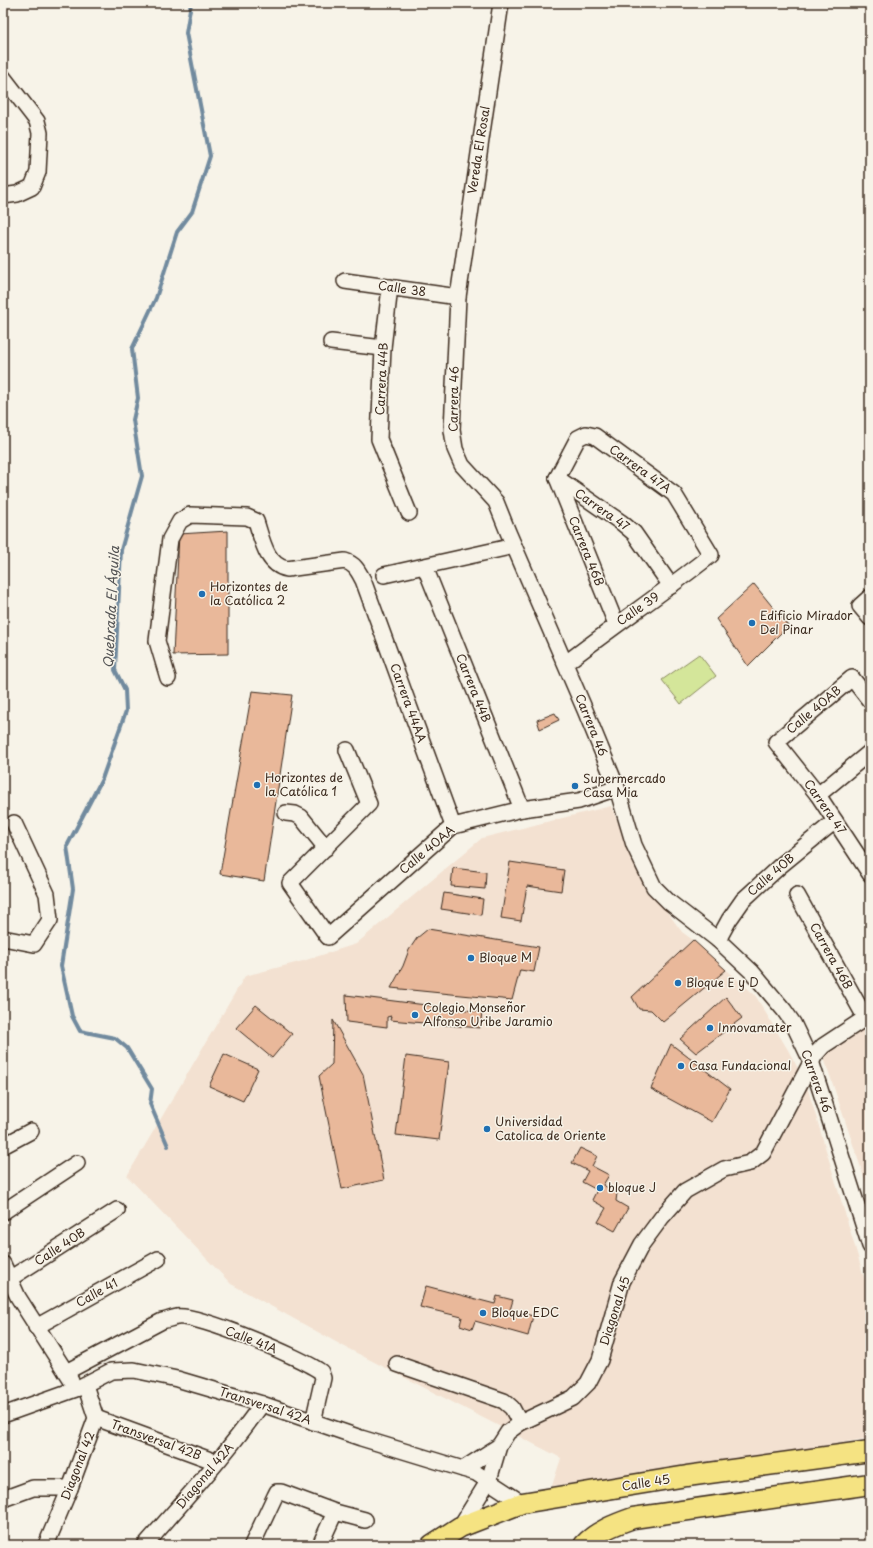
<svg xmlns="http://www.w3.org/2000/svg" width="873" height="1548" font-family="'Playpen Sans',sans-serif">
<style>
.built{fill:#f3e1d1}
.green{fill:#d4e69a;stroke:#88885c}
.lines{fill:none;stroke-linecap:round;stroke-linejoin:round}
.stream{stroke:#718a9e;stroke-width:4}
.building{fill:#e9b89a;stroke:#3b2a1e}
.minor-casing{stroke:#3b2a1e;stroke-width:18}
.major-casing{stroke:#3b2a1e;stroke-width:23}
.minor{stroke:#f7f3e8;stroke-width:15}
.major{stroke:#f5e382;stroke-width:20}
.poi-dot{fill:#1f6fb2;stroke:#f7f3e8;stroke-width:1.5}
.labels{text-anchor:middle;stroke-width:3;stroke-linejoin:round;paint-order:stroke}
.street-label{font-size:12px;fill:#3b2a1e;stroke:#f7f3e8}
.poi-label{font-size:12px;fill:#3b2a1e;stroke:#f7f3e8;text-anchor:start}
.water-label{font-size:13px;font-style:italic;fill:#525253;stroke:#f7f3e8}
</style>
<rect width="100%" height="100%" fill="#f7f3e8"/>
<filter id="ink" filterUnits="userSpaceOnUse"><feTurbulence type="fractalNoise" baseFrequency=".025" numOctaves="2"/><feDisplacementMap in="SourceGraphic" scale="8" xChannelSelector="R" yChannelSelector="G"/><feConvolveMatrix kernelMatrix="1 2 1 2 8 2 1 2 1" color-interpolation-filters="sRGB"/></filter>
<g filter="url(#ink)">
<g class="built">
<polygon points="611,806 642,878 682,932 693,940 755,995 788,1050 806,1083 870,1297 870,1438 687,1469 552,1486 561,1458 345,1347 231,1284 127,1176 245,976 303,961 356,944 482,838"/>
<polygon points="870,1024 870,1195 823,1055"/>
</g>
<polygon class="green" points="699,654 716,676 681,704 662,680"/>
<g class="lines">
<polyline class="stream" points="168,1146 150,1104 152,1089 127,1048 115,1038 80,1031 72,1016 61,966 73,889 67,846 102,779 126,711 125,690 115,670 121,550 142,476 133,420 138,398 132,349 156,298 177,232 192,212 210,156 186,33 191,3"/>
</g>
<g class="building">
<polygon points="228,531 228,654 173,655 179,534"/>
<polygon points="754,584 788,626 748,666 716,619"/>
<polygon points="252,691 292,695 264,881 220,874"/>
<polygon points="555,713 559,720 540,729 537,720"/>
<polygon points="510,862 564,870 561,891 527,886 521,921 501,918"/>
<polygon points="453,868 486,872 485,889 451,886"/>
<polygon points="444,893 483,899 481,915 441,909"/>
<polygon points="428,929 539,947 534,972 520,970 512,1000 391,988 403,966 409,950 417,938"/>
<polygon points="693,940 726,970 663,1022 651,1010 639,1009 632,997"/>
<polygon points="346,995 482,1012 480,1028 390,1020 391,1016 387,1017 387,1027 347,1022"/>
<polygon points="726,997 742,1018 696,1053 680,1039"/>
<polygon points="256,1005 292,1034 272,1058 236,1028"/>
<polygon points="333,1020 363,1074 384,1180 342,1189 319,1076 332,1064"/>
<polygon points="671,1044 730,1089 712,1122 651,1089"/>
<polygon points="224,1054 258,1069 243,1101 209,1086"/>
<polygon points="406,1056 449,1062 439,1140 396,1135"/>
<polygon points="580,1148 597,1156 592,1166 609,1175 603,1185 617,1193 616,1201 628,1208 615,1231 598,1222 606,1208 592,1200 597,1190 582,1182 588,1171 572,1163"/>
<polygon points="426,1286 495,1304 497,1296 513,1300 510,1310 533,1316 528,1336 475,1321 472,1329 460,1325 462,1317 420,1307"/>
</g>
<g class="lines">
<g class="minor-casing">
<g id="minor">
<polyline points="501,3 458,297 452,430 455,449 462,465 496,502 508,532 585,710 617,788 634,845 654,887 669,902 718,940 752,972 784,1010 793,1023 811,1061 870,1246"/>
<polyline points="3,77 37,121 40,133 38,172 32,187 17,194 3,196"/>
<polyline points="345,281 458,297"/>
<polyline points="390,287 383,348 379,439 409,513"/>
<polyline points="331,342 383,348"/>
<path d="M557,478L578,438L586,434L595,436L674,494L711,555C664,592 614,626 566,663"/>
<polyline points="557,478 622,523 634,533 671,586"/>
<polyline points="557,478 616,624"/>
<polyline points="425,567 522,809"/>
<polyline points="384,575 514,546"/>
<polyline points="870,597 860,606 870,618"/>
<path d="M168,678L157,641L170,539L180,521L190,515L247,517L256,521C262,539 266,565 287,569L345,561C355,564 358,571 363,580L453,826"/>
<polyline points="870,701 852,678 776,742 818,795 870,874"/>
<polyline points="347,750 369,804 290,883 328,937 453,826 522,809 579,801 617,788"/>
<polyline points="818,795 870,752"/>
<polyline points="286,813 295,814 301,817 326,848"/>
<polyline points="797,895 865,1017"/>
<polyline points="3,938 34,944 50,920 47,894 14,823"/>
<polyline points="718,940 729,920 743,900 780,866 835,821"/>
<polyline points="3,1146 31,1131"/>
<polyline points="3,1212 77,1163"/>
<polyline points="3,1264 18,1297 71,1380"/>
<polyline points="3,1283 117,1210"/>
<polyline points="36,1327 158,1259"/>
<polyline points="397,1364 504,1401 512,1408 520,1423"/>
<path d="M66,1372L162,1321C167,1320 172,1318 177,1317C198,1314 303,1358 321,1372L323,1378L313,1422"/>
<polyline points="3,1415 76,1389 111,1371 134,1370 177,1379 262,1404 361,1438 476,1473 522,1503"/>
<polyline points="96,1418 216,1462"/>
<polyline points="463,1469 499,1446"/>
<polyline points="3,1499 33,1488 70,1488"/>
<polyline points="460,1527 489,1480 499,1446 508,1432 520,1423 573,1398 588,1383 600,1360 622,1282 642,1244 662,1217 685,1191 724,1169 750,1163 763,1153 815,1055 823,1046 870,1015"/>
<polyline points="46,1545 70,1488 96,1418 85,1385"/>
<path d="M145,1545C185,1500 227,1453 262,1404"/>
<polyline points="252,1545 275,1496 277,1492 281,1492 335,1512 365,1520"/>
<polyline points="320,1545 335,1512"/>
</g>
</g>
<g class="major-casing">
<g id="major">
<polyline points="432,1545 460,1527 522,1503 687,1476 870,1451"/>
<path d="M584,1545C597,1531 616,1524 633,1518L870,1484"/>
</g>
</g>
<use href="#minor" class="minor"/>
<use href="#major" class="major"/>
</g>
</g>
<g class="poi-dot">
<circle cx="202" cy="594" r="4"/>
<circle cx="752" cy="623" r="4"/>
<circle cx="257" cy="785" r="4"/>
<circle cx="575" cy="786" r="4"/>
<circle cx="471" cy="958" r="4"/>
<circle cx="678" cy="983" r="4"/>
<circle cx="415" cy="1015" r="4"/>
<circle cx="710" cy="1028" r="4"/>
<circle cx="681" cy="1066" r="4"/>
<circle cx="487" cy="1129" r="4"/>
<circle cx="600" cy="1188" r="4"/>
<circle cx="483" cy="1313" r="4"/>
</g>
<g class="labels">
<g class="street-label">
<text transform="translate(479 150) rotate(-81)" y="4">Vereda El Rosal</text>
<text transform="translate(402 289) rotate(8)" y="4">Calle 38</text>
<text transform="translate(382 379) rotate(-87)" y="4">Carrera 44B</text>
<text transform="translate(454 399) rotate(-89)" y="4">Carrera 46</text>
<text transform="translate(640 469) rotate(36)" y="4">Carrera 47A</text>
<text transform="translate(602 510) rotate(35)" y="4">Carrera 47</text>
<text transform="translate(586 551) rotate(68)" y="4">Carrera 46B</text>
<text transform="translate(638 609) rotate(-35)" y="4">Calle 39</text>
<text transform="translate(473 688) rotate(68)" y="4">Carrera 44B</text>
<text transform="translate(408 703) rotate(70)" y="4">Carrera 44AA</text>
<text transform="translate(814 710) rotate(-40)" y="4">Calle 40AB</text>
<text transform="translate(591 725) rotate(68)" y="4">Carrera 46</text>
<text transform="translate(825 807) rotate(55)" y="4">Carrera 47</text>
<text transform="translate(427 850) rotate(-40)" y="4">Calle 40AA</text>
<text transform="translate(771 875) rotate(-41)" y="4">Calle 40B</text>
<text transform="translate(831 956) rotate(61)" y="4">Carrera 46B</text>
<text transform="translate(816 1081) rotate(70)" y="4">Carrera 46</text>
<text transform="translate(60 1247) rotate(-33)" y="4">Calle 40B</text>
<text transform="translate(97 1293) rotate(-29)" y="4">Calle 41</text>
<text transform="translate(615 1311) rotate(-72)" y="4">Diagonal 45</text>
<text transform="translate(251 1340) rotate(21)" y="4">Calle 41A</text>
<text transform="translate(265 1406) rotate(18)" y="4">Transversal 42A</text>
<text transform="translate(156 1440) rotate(20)" y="4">Transversal 42B</text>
<text transform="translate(78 1466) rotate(-69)" y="4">Diagonal 42</text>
<text transform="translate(205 1476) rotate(-50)" y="4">Diagonal 42A</text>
<text transform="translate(646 1483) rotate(-9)" y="4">Calle 45</text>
</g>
<g class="poi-label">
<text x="210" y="591">Horizontes de<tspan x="210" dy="14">la Católica 2</tspan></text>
<text x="760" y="620">Edificio Mirador<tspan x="760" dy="14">Del Pinar</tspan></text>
<text x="265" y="782">Horizontes de<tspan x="265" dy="14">la Católica 1</tspan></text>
<text x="583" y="783">Supermercado<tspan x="583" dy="14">Casa Mia</tspan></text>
<text x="479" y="962">Bloque M</text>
<text x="686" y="987">Bloque E y D</text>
<text x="423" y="1012">Colegio Monseñor<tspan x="423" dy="14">Alfonso Uribe Jaramio</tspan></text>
<text x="718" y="1032">Innovamater</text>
<text x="689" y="1070">Casa Fundacional</text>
<text x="495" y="1126">Universidad<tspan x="495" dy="14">Catolica de Oriente</tspan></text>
<text x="608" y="1192">bloque J</text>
<text x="491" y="1317">Bloque EDC</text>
</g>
<g class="water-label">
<text transform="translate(111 607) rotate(-87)" y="5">Quebrada El Águila</text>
</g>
</g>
<rect width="873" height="1548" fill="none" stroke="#f7f3e8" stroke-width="16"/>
<rect x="8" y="8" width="857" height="1532" fill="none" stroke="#3b2a1e" stroke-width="1.5" filter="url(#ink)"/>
</svg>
